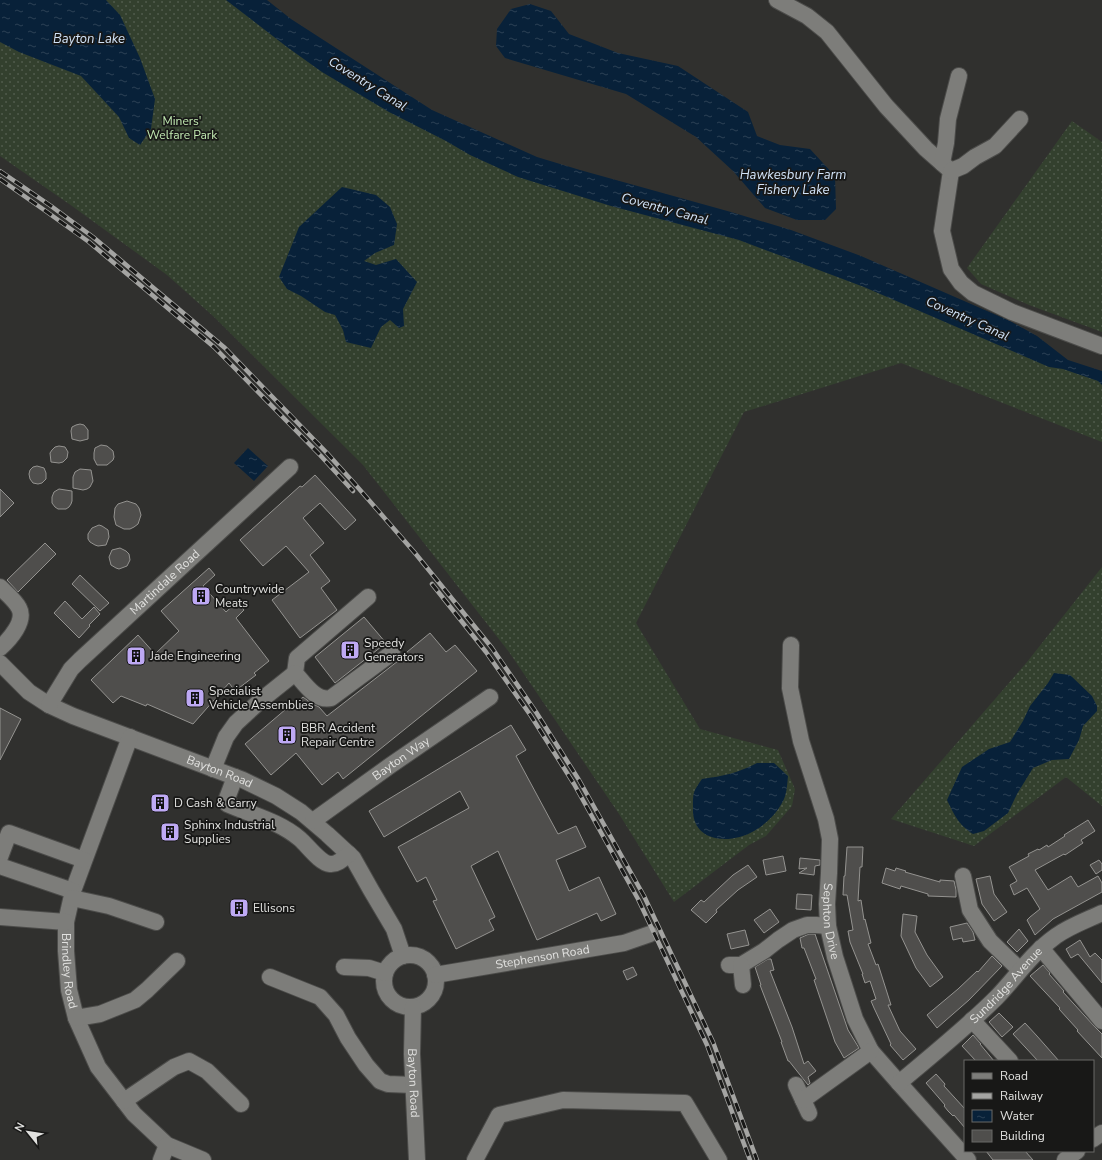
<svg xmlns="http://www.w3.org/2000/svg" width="1102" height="1160" font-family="'Nunito Sans',sans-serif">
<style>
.grass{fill:url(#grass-dots)}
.water{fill:url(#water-ripples)}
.building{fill:#4f4e4c;stroke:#949390}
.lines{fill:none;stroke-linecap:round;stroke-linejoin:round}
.minor-casing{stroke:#4c4c4a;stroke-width:18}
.minor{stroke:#7d7d7a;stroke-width:16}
.rail-casing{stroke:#a4a4a2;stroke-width:4.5}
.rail{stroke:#181817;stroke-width:3;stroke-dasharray:9;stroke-linecap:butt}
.labels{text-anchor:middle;stroke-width:3.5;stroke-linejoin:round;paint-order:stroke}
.park-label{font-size:12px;fill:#c2eab2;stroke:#181817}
.street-label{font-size:12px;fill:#e1e1df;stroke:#181817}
.poi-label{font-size:12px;fill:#e1e1df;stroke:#181817;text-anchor:start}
.water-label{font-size:13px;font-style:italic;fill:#d1e3f8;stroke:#181817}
</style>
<defs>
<pattern id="grass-dots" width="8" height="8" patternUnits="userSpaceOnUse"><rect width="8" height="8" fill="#33402e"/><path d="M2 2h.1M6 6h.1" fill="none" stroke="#505b4c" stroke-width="1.8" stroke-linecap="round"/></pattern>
<pattern id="water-ripples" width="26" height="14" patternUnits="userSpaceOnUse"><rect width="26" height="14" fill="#082139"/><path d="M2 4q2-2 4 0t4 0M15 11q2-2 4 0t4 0" fill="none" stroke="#2c4155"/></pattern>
</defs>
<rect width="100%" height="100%" fill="#30302e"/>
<g class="grass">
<polygon points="0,0 248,0 417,114 680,211 1102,377 1102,442 901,363 744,412 636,623 700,729 778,750 795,789 792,806 766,836 749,845 674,902 619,814 509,652 363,465 213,316 167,275 72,206 0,156"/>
<polygon points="1072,121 1102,142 1102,332 1029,305 981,284 967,268"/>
<polygon points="1102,567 1102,806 1066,777 974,846 891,819 1027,662"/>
</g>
<g class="water">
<polygon points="0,0 106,0 120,15 140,58 155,99 151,129 140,145 129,138 119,117 81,76 19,52 0,42"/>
<polygon points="226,0 267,0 291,19 432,110 537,157 580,170 731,212 791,230 861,256 1010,321 1037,336 1068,360 1102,371 1102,385 1098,381 1063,369 1049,367 864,287 739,240 611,206 518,177 470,155 446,141 389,112 322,72 287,47"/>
<polygon points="530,4 551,11 569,34 618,53 678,66 748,112 757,136 780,145 810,149 835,176 836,209 825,220 797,220 765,208 733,171 696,137 626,94 505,58 496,46 497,29 511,9"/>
<polygon points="342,187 376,195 390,207 397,224 394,245 375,253 364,261 376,265 396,259 417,282 403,309 404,326 399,328 390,320 381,327 371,348 346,342 343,330 335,315 325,312 301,296 287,289 279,277 299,227"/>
<polygon points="248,448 268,466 254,481 234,463"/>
<path d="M1054,673L1070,675L1092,696L1097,706V711L1083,726L1079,740L1069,759L1052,760L1033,768L1017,794L1008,813L984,831L973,834C958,824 955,816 947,800L962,767L989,749L1010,742L1023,721L1030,706L1048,683Z"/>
<path d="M757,763H774L788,776C787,785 787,795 782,803C776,814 765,825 754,831C730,845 691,843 693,807C693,792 693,792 702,779C723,776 738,773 757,763Z"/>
</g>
<g class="building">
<polygon points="80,424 84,425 88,430 88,439 80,441 72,439 71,431 72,427 76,425"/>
<polygon points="101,445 107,446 113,451 114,457 113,460 107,465 97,465 94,459 94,453 95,448"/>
<polygon points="59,446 65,447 68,452 67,458 63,462 59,463 51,462 50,453 52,450 55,447"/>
<polygon points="37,466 44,468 46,473 46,479 42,483 38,484 33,483 30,479 29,474 30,470 33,467"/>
<polygon points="80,469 91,470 93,481 90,487 87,489 83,490 73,488 73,477 75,472"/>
<polygon points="315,475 356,520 345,530 320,503 303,518 324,543 310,555 330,581 321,588 337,610 300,638 272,600 309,572 286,546 263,566 240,540 300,486 302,487"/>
<polygon points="0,489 14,503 0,517"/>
<polygon points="59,489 72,491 72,501 71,504 69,507 66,509 58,509 55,507 52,503 52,497 54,492"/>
<polygon points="127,501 136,504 139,508 141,515 138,524 134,527 130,529 124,529 116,525 114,517 115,508 118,504"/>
<polygon points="99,525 102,526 108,530 109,537 106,545 98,546 95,545 90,542 88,539 88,534 92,528"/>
<polygon points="45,543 56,554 18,592 7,580"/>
<polygon points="120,548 126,551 129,554 130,560 127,566 119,569 116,568 111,565 109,557 112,550"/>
<polygon points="209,568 215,575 203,586 226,612 237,602 244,610 236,618 269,661 254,673 256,675 235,691 229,683 193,724 147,704 146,706 121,696 113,703 91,680 138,635 155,654 179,631 161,611"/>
<polygon points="80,575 109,603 100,611 72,584"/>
<polygon points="65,601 82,619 94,607 100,614 89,625 90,626 79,638 54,613"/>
<polygon points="364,617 386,643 335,683 315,657"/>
<polygon points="430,633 446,652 455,645 477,671 343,779 338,772 322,785 296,753 271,775 245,744 286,709 287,711 303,697 311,703 319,707 327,716 398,661 401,657"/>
<polygon points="0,708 21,719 0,760"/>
<polygon points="511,725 526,750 516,756 558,834 576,826 586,847 556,860 569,891 599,877 616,914 601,921 597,913 537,940 498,851 471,866 495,917 489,920 494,930 456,949 433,901 437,900 426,877 417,882 398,847 469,808 460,791 384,837 369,811"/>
<polygon points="1088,820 1095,831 1081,840 1083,843 1065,855 1064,854 1035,870 1048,890 1071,876 1078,887 1098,876 1102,883 1102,892 1053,919 1035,935 1027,920 1030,917 1040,909 1027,888 1014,895 1010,885 1017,881 1009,867 1029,856 1028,854 1038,849 1039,850 1047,845 1048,847 1065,836 1064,835"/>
<polygon points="847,847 863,847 862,867 860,867 858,901 861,900 864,920 865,919 871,943 868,944 876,965 878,964 891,1005 888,1005 900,1031 916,1049 903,1060 890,1045 891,1044 874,1008 871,1001 876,999 870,981 865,983 862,974 863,974 850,942 848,931 853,930 847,895 843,895 844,876 845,876"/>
<polygon points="783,856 786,871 766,875 763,860"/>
<polygon points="800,858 820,860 820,865 815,866 814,875 799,873 807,868 799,869"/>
<polygon points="1099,860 1102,864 1102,870 1096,874 1090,865"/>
<polygon points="748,865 757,877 738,890 716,910 717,912 706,923 691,910 701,900 704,902 733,875"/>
<polygon points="886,868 895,871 896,868 906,871 905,872 940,882 940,880 954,881 956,890 956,897 928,896 928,894 901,886 900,889 882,883"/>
<polygon points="990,876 994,894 1007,912 994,921 982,904 976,879"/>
<polygon points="797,894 812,895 811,910 796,909"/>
<polygon points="770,909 779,922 764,933 754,920"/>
<polygon points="903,914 917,916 915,932 927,955 943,977 930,987 916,968 901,936"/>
<polygon points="967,923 973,932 975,940 963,942 962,938 953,940 950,927"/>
<polygon points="1019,929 1028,941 1017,952 1007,942"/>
<polygon points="745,930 749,945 731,949 727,934"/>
<polygon points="809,934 815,934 848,1030 859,1048 844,1058 835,1042 814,980 816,979 804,948 802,948 800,938"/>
<polygon points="1080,940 1090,957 1095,953 1102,960 1102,983 1078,954 1071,958 1066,949"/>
<polygon points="992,956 1002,966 969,1000 937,1028 927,1015 958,989 977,971 978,972"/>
<polygon points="768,959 771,959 774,970 770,971 792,1027 804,1064 808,1061 816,1071 808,1077 810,1083 808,1085 789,1061 788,1061 781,1042 782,1042 760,985 761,985 755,967"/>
<polygon points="1043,965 1050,973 1049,974 1064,991 1063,992 1095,1027 1102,1034 1102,1058 1077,1031 1078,1030 1059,1009 1060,1008 1030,976"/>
<polygon points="633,967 637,975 627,980 623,971"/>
<polygon points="999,1013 1013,1027 1002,1037 989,1022"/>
<polygon points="1025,1023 1037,1036 1059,1061 1038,1061 1013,1034"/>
<polygon points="973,1035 981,1044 980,1044 994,1061 976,1061 962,1046"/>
<polygon points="936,1074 945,1084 944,1086 965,1109 965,1128 954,1115 953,1116 948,1111 944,1106 945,1105 926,1083"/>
<polygon points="986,1151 1025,1151 1033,1160 993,1160"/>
</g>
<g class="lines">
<g class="minor-casing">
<g id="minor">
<polyline points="777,0 807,16 827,32 886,106 926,149 951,171 942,231 951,269 961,283 973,293 1012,312 1102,346"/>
<polyline points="942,163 946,143 948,119 959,76"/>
<polyline points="951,171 963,166 975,157 995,146 1020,119"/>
<path d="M0,587C6,593 15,600 19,608C26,621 10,639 0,648"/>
<path d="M368,597L297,658L295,673C304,683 316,702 331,698L392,653"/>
<path id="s1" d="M791,645L790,688L801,741L826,819L830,839L829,873L827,904L828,926L835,957L855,1019L871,1051L899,1083L968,1160"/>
<path id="s2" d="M0,663L29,692L49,705L73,716L243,780L276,796L301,812L327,834L353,858L371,890L394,929L403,956"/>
<path id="s3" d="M49,705L71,669L80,660L290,467"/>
<path id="s4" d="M130,737L73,891L66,922V951L69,990L76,1018L98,1067L134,1114L167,1145L203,1160"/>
<polyline points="213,769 226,737 236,723 260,701 295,673"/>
<path d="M235,777L226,801L227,804C252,815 279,821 300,839C308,846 320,863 330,864C337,865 344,858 349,854"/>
<path id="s5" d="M313,821L391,765L490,697"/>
<polyline points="0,857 9,833 84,860"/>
<polyline points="0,866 73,891"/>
<polyline points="963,876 970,910 990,941 1020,970"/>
<polyline points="72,898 109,906 156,922"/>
<polyline points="0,917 66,922"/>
<polyline points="1041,948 1102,1021"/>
<circle cx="410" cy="981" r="26"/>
<polyline points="729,965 741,965 764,951 778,940 793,930 807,925 816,925 828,926"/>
<polyline points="741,965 743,985"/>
<polyline points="344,967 369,968 385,973"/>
<path id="s6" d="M435,975L624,943L650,934"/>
<polyline points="270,977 320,997 336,1015 348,1038 366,1065 380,1081 388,1084 413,1085"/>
<path id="s7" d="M413,1007L412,1054L417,1160"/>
<polyline points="76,1018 100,1014 135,1000 147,990 177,961"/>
<polyline points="972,1020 1010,1061"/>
<path id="s8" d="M899,1083C932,1055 966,1028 997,997C1017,976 1032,953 1056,936C1070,926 1087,920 1102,913"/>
<polyline points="796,1085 809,1113"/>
<polyline points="803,1100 871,1051"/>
<polyline points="124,1101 174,1067 189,1061 207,1071 241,1104"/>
<polyline points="1093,1139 1102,1133"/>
<polyline points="161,1160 167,1145"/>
<polyline points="475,1160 499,1115 563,1100 685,1103 719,1160"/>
<polyline points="1065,1160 1077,1151"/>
</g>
</g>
<use href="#minor" class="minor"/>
<g class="rail-casing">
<g id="rail">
<polyline points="0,171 51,206 93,237 225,348 326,452 354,483 415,553 492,648 536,712 579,780 644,896 713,1042 757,1160"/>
<polyline points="0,179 47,212 89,242 214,347 320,455 353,491"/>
<polyline points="432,584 486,652 531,716 574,784 638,899 707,1045 750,1160"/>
</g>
</g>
<use href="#rail" class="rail"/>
</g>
<defs>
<g id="building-square" transform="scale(1)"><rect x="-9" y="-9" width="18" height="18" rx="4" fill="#bea9f4" stroke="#181817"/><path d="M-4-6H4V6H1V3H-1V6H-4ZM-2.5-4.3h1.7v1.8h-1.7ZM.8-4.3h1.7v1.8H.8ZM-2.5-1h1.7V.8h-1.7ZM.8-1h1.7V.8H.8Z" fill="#111"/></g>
</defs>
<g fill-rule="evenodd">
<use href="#building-square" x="201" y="596"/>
<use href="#building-square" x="350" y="650"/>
<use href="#building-square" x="136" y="656"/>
<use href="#building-square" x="195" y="698"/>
<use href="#building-square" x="287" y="735"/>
<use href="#building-square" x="160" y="803"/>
<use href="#building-square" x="170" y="832"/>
<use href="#building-square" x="239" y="908"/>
</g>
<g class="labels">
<g class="park-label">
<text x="182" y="125">Miners'<tspan x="182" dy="14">Welfare Park</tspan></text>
</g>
<g class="street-label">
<text dy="4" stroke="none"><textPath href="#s3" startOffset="170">Martindale Road</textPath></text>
<text dy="4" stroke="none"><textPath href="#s5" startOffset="108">Bayton Way</textPath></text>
<text dy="4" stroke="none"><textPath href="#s2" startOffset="248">Bayton Road</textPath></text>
<text dy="4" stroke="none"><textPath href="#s1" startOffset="282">Sephton Drive</textPath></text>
<text dy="4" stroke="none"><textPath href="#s6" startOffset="109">Stephenson Road</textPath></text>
<text dy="4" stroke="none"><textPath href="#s4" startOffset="245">Brindley Road</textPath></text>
<text dy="4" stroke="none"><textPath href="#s8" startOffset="145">Sundridge Avenue</textPath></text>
<text dy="4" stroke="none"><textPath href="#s7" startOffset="76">Bayton Road</textPath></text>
</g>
<g class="poi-label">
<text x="215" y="593">Countrywide<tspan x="215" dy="14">Meats</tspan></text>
<text x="364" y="647">Speedy<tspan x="364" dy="14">Generators</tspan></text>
<text x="150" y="660">Jade Engineering</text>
<text x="209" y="695">Specialist<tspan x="209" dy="14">Vehicle Assemblies</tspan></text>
<text x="301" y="732">BBR Accident<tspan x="301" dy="14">Repair Centre</tspan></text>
<text x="174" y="807">D Cash &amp; Carry</text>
<text x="184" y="829">Sphinx Industrial<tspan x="184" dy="14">Supplies</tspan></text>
<text x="253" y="912">Ellisons</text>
</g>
<g class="water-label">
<text x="89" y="43">Bayton Lake</text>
<text transform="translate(368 83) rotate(32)" y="5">Coventry Canal</text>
<text x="793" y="179">Hawkesbury Farm<tspan x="793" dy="15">Fishery Lake</tspan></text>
<text transform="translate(665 208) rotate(15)" y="5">Coventry Canal</text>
<text transform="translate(968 318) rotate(24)" y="5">Coventry Canal</text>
</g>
</g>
<rect x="964" y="1060" width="130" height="92" fill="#181817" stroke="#686867"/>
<rect x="972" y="1073" width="20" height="6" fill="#7d7d7a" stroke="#686867"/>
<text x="1000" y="1080" font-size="12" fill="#e1e1df">Road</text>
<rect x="972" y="1093" width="20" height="6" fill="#a4a4a2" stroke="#686867"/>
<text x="1000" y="1100" font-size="12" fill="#e1e1df">Railway</text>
<rect x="972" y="1110" width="20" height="12" fill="url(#water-ripples)" stroke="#686867"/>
<text x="1000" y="1120" font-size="12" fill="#e1e1df">Water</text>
<rect x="972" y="1130" width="20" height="12" fill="#4f4e4c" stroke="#686867"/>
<text x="1000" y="1140" font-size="12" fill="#e1e1df">Building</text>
<g transform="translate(28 1132) rotate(300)" stroke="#181817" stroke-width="3" paint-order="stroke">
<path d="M0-3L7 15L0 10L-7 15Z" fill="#e1e1df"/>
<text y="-6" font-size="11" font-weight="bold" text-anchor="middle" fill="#e1e1df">N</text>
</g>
</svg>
